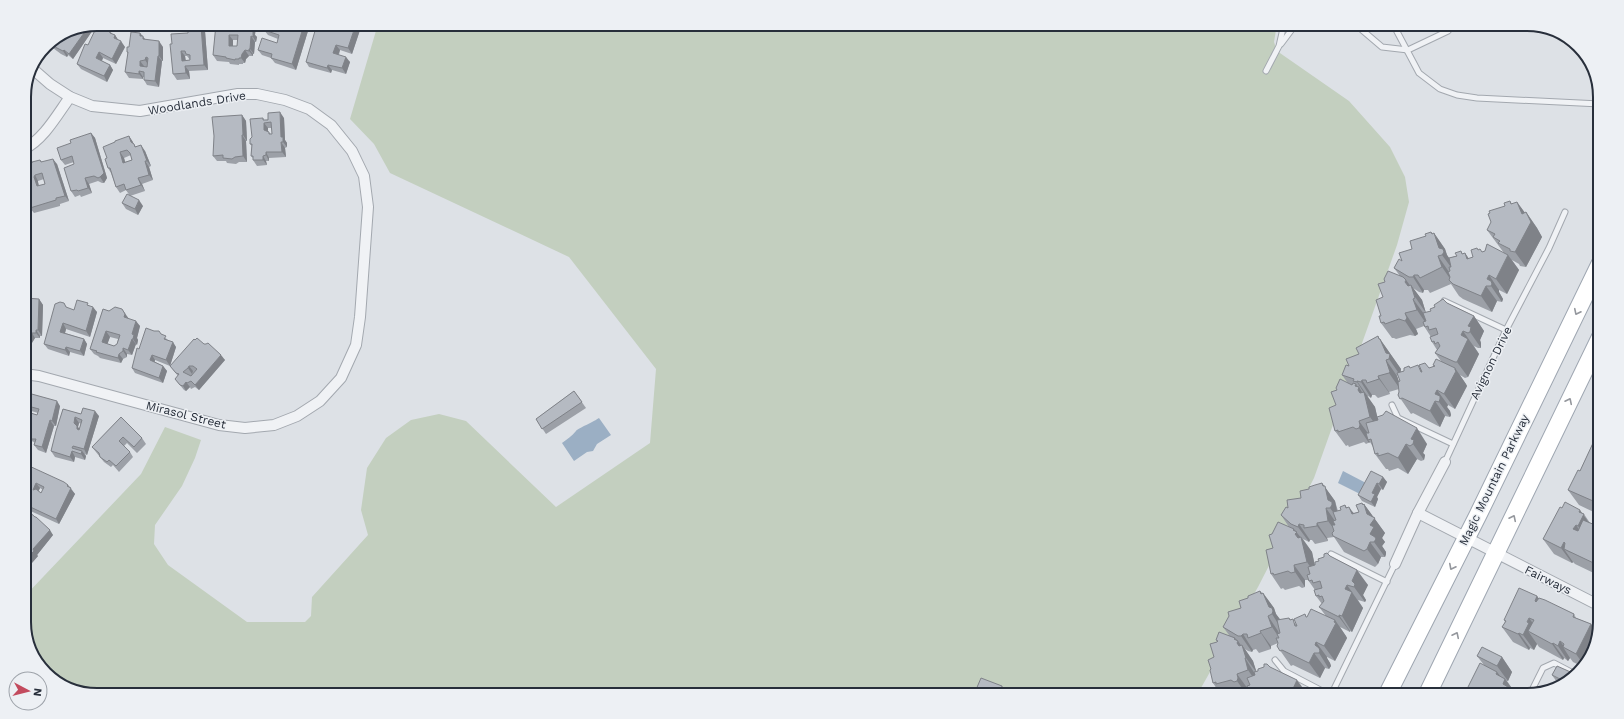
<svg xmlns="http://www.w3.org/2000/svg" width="1624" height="719" font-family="'Work Sans',sans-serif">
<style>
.green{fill:#c3cfbf}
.water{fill:#9bafc4}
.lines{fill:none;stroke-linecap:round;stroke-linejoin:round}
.service-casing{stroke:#a3a8af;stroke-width:7}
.minor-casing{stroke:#a3a8af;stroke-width:12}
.primary-casing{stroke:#9ea6b1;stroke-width:19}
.service{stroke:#f0f2f5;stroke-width:5}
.minor{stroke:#f0f2f5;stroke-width:10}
.primary{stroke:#fff;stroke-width:17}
.wall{fill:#9ca0a7;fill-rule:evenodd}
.shaded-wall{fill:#7f8288}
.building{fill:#b5bac2;stroke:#7f8288;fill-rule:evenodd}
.oneway{stroke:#94979d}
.labels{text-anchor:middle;stroke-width:3;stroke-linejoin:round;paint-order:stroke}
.street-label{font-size:12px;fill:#282f3b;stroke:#edf0f4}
.rim{fill:none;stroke:#282f3b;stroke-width:2}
</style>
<rect width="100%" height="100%" fill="#dde1e6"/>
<polygon class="green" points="378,24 1277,24 1274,42 1277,51 1349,101 1390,147 1405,177 1409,202 1397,245 1314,478 1258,587 1197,695 97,695 69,689 36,663 24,627 24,597 141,474 165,427 201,440 195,458 182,486 155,525 154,544 168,565 247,622 305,622 311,616 312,597 368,535 361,510 367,468 386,438 411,420 439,414 466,421 556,507 650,443 656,369 569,257 390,173 374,144 350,119"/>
<g class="water">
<path d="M599,418L611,435L597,444L593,451L587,452L574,461L562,443C567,439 572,436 576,431C577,429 595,421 599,418Z"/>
<polygon points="1343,471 1366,483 1360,494 1338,483"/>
</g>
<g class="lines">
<g class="service-casing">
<g id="service">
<polyline points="1355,24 1382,47 1408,50 1448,31 1454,24"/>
<polyline points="1393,24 1419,73 1440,89 1457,95 1477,98 1600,104"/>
<polyline points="1281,44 1296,24"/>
<polyline points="1266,71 1279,46 1284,24"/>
<polyline points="1444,301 1506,330"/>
<polyline points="1392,405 1398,418 1453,444"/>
<polyline points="1445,462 1506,330 1549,248 1565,212"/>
<polyline points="1331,554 1387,582"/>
<polyline points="1275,660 1284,671 1330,695"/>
<polyline points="1530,694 1543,668 1554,663 1575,674"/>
<polyline points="1331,695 1395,564"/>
</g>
</g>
<g class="minor-casing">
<g id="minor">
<path d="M24,149C44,139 57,115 70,97"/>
<polyline points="24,374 39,376 219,425 245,428 274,425 297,416 320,401 341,378 356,345 360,317 368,207 364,176 352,151 331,125 309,109 285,100 257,94 238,94 140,111 92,106 70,97 50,84 34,70"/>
<polyline points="1418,513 1600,606"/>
<polyline points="1395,564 1418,513 1445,462"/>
</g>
</g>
<g class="primary-casing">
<g id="primary">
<polyline points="1387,695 1478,515 1600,264"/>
<polyline points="1427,695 1600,338"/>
</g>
</g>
<use href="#service" class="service"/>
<use href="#minor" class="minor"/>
<use href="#primary" class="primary"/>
</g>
<g class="wall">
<polygon points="97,24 73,59 68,55 67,57 61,54 49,45 48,44 61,35 60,36 62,37 69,29"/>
<path d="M216,24H256L255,35L257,37L256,42H255L254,54H253V56H249L246,59L245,63H243V64H239V65L230,64L229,62L217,61L213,55ZM233,40H238L237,46H233Z"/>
<polygon points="104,30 109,30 112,34 115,35 118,40 125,47 116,64 103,58 102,61 110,65 113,70 107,82 81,69 77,64 88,45"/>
<polygon points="264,30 308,31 296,70 275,63 271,58 262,55 258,50 277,43 278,39 268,35"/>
<polygon points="360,30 352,54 340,50 339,55 350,62 346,74 332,70 331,73 309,67 306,62"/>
<path d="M205,31L208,70L189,71L190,79L177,80L173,74L172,44L188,33ZM185,56H187L190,60H186Z"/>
<polygon points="140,33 146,40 163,47 163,61 162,61 159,87 147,85 144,80 144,77 143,77 143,79 129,78 125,72 128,54 127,52 129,47"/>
<polygon points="242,115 246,121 247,141 246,141 247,162 239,162 236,164 227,163 226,161 217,161 213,156"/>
<path d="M263,118L264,120L284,118L285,140L287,143V147L285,148L286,157L269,158V161H266L267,165L257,166L253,160V158L251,156L252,146L250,144ZM268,128H272V134H271L268,132Z"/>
<polygon points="91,133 95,138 107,178 104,183 102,183 98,181 89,184 92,193 81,197 80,195 75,197 71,191 74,164 74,162 65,165 61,160 71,143"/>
<path d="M129,136L133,143L136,147L145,151L151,166L149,167L153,180L142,184L145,191L130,196L126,190L120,193L116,187L111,173L108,168L107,158ZM131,155L132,160L125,162L124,158Z"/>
<path d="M40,160L42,162L57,164L69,201L60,204V206L34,213L30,208L28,199L25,195ZM44,179L45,184L39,186L38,182V181Z"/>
<path d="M1510,201L1512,204L1517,202L1525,213L1526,212L1537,228L1542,237L1526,267L1520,266L1519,264L1512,260L1519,270L1507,294L1499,290V292L1503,299L1502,302L1497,301L1492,312L1463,299L1459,296L1451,284L1430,293L1428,290H1424L1423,293L1419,292L1413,288L1422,300L1426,313L1431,311L1447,303L1474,316L1484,331L1480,340L1481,343V348H1478L1474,346L1479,354L1468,377L1465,378L1460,375L1467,386L1455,409L1448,405L1447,407L1450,411L1451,415L1450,417L1445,416L1440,427L1413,413L1411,414L1398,395L1399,392V389L1389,392L1390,394L1378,398L1375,395H1372L1371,398L1368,396L1367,397L1375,407L1377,417L1427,444L1423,453L1425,455L1424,460L1421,461L1417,459L1408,474L1398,468L1389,471L1388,469H1386L1375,454L1373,447L1370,442L1366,444L1364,442L1349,447L1348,445L1346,446L1335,431L1337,390L1347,382L1342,375L1359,354L1378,336L1379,339H1380L1401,369V372L1404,371L1409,366L1410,368L1421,369L1429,368L1434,366L1433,365L1441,361L1435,353L1437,350L1432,342L1431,337L1424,326L1416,329L1418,334L1415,336L1410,335L1396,339L1394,338H1392L1381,323V316L1383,297L1400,276L1394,268L1402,261L1412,249L1426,236L1431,232L1433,234L1434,233L1445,249L1447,255L1449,258L1465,253L1469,259L1473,257L1478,250L1483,252L1504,253L1487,230L1505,206ZM1398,375L1400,381L1399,382L1397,376Z"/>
<polygon points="122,203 143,206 138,215 126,209"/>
<polygon points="24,298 39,299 43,305 42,336 40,336 40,338 35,338 30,346 24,347 24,327 25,326 26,322 24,322"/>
<polygon points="64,303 67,308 74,310 89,306 97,312 90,337 66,329 65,333 84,339 87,344 84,356 70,352 69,356 48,349 44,344"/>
<path d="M103,309L128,318L140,326L137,338L138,340L137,345L136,344L132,355L127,354V357L123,359L121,363L100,358L98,356L94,354L90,349ZM110,337L118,339L117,344L114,346L107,344Z"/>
<polygon points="154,331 161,334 176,347 170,366 155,360 155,362 163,366 167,371 163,383 135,373 132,368 139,349"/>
<polygon points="204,344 225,360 199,390 195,387 191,389 190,387 186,391 184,390 175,379 178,376 170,366"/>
<polygon points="574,391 586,408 546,434 536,419"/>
<polygon points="24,405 60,406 56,426 54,426 46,453 38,450 34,445 35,443 34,442 29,440 26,437 24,436 24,411 37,415 38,413 28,410"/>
<path d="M63,409L81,414L99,416L87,455L84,454L86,456L85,460L75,457L74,462L55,457L51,451ZM79,423L81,424L79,429L78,427Z"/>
<polygon points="121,417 142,438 146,444 137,453 127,443 124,446 130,452 133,457 119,472 113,465 111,467 104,462 92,447"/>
<polygon points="1600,428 1600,515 1579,505 1568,490 1580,471"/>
<path d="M24,470L68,485L75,494L59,524L24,508ZM40,488L43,490L41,493L38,491Z"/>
<polygon points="1383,477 1387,482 1383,490 1381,489 1377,497 1378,499 1375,507 1362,501 1358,495"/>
<polygon points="1322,483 1335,501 1338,511 1341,510 1345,505 1347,508 1354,513 1359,512 1362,503 1363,505 1364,504 1385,533 1382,538 1385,542 1382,546 1386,552 1386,554 1385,557 1381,557 1378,564 1375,567 1344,552 1334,537 1327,538 1328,541 1315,544 1312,540 1310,540 1309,542 1303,539 1312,552 1315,565 1330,556 1368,585 1363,595 1366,600 1365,602 1358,600 1363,608 1352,632 1350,631 1350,632 1340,627 1347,638 1335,661 1327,657 1327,658 1330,663 1331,666 1329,669 1325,668 1320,678 1293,665 1291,666 1277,646 1278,643 1271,646 1271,649 1259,653 1256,649 1253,650 1252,652 1248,651 1245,649 1253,661 1256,672 1270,667 1308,695 1251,695 1248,689 1249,693 1248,695 1221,695 1213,683 1211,669 1214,657 1217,642 1216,640 1229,635 1223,627 1241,608 1248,598 1260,591 1262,593 1263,593 1274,608 1276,614 1280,620 1289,618 1291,620 1296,624 1307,617 1326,616 1319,607 1322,604 1316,596 1315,590 1308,580 1305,580 1305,587 1302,588 1299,586 1285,590 1283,588 1281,589 1271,574 1273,548 1289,527 1281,515 1301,498 1309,489"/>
<polygon points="1562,508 1583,514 1584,514 1590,523 1600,527 1600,576 1575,564 1573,562 1572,563 1554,554 1543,539"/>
<polygon points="24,510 53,535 37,555 38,556 31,564 24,558 24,531 26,528 24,527"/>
<polygon points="1537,596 1539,599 1574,614 1576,618 1591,624 1598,634 1594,650 1581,666 1573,662 1570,658 1568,661 1564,658 1563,660 1539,647 1537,644 1534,650 1530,648 1529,650 1513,642 1502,627 1505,622 1504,620"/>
<polygon points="1477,656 1502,657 1512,672 1508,681 1507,681 1516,694 1515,695 1464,695 1484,665"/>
<polygon points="1552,675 1568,683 1559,685"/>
<polygon points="975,692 1006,692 1005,695 977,695"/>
</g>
<g class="shaded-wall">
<polygon points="97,24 73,59 69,54 89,26"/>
<polygon points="252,24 256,24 255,35 257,37 256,42 253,37 251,31"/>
<polygon points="356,24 360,30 352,54 348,48"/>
<polygon points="304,25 308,31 296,70 292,64"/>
<polygon points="201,26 205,31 208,70 204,65"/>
<polygon points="109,30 113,35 115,35 119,41 118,43"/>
<polygon points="140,33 147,42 147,45 140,36"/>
<polygon points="229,35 233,40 233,52 229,46"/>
<polygon points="251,36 255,42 254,54 250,49"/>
<polygon points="121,41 125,47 116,64 112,59"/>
<polygon points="159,41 163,47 163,61 159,56"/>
<polygon points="336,45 340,50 337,58 333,53"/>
<polygon points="249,49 253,54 253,56 249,51"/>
<polygon points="64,50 68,55 67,57 63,51"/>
<polygon points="245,50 249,56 246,59 245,63 241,58 242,54"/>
<polygon points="181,51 185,56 186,66 182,61"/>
<polygon points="99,52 103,58 100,64 96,58"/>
<polygon points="158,56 162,61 159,87 155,81"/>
<polygon points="146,57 149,63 149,66 145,60"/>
<polygon points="346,57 350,62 346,74 342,68"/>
<polygon points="140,61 144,66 144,72 140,66"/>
<polygon points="110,65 113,70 107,82 104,76"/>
<polygon points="328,65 332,70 331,73 327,68"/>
<polygon points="185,66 189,71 190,79 186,73"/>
<polygon points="139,71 143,77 143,79 139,74"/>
<polygon points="280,112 284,118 285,140 287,143 287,147 283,142 281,137"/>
<polygon points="242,115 246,121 247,141 243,135"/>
<polygon points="264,123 268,128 268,135 264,130"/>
<polygon points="91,133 95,138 107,178 104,183 100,177"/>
<polygon points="242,135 246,141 247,162 243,156"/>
<polygon points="129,136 133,142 134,147 131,142"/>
<polygon points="281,142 285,148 286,157 282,152"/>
<polygon points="141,145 145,151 151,166 147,161"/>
<polygon points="120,152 124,158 127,168 123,163"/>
<polygon points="266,152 269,158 269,161 266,155"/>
<polygon points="263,156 266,161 267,165 263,160"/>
<polygon points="53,159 57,164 69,201 65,196"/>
<polygon points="145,161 149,167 153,180 149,175"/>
<polygon points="35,175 38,181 38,182 40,192 37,186 34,177"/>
<polygon points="85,178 89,184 92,193 88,188"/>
<polygon points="138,178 142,184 145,191 141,185"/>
<polygon points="139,200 143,206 138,215 135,209"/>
<polygon points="1517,202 1528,217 1526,212 1537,228 1542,237 1526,267 1515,252 1522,214"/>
<polygon points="1431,232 1436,238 1434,233 1445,249 1447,255 1454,265 1453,270 1442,255"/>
<polygon points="1465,253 1475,268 1467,259"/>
<polygon points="1508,255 1519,270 1507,294 1496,279"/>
<polygon points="1438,256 1449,272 1453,283 1442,267"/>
<polygon points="1414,275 1424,290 1423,293 1413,277"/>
<polygon points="1489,275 1499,290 1499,292 1503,299 1502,302 1491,286 1487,279"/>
<polygon points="1406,280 1412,288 1411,285 1422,300 1426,313 1405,282"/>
<polygon points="1486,286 1497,301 1492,312 1481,296"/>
<polygon points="39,299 43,305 42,336 38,330"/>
<polygon points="1413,299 1424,314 1427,325 1417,310"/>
<polygon points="93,307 97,312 90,337 86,331"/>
<polygon points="122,309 129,319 124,317"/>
<polygon points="1405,313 1416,329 1418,334 1415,336 1405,321"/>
<polygon points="1474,316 1484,331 1480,340 1481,343 1481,348 1470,332 1468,326"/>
<polygon points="136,321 140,326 137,338 138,340 137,345 133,339 132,334"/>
<polygon points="63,323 66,329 64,337 60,332"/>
<polygon points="36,330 40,336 40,338 36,333"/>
<polygon points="106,331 110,337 106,348 102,342"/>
<polygon points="1463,331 1479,354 1468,377 1457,362 1461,335"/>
<polygon points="32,333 35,338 30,346 26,341"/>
<polygon points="1378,336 1382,343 1380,339 1401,369 1400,375 1389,359"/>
<polygon points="84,339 87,344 84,356 80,351"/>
<polygon points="132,339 136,344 132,355 128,350"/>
<polygon points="173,342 176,347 170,366 166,360"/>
<polygon points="66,347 70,352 69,356 65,350"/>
<polygon points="123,348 127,354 127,357 123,351"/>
<polygon points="119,354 123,359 121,363 118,358"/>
<polygon points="152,355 155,360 153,366 150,360"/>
<polygon points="221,355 225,360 199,390 195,385"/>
<polygon points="1386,360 1397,376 1401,387 1400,389 1389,373"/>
<polygon points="163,366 167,371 163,383 159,378"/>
<polygon points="189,366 193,371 192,374 188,368"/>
<polygon points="1455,368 1466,384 1467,386 1455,409 1444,394"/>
<polygon points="1378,376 1389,392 1390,394 1379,379"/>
<polygon points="1362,380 1372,395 1371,398 1361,382"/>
<polygon points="1357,381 1375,407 1381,432 1370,417 1355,386 1356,384 1358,388 1359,387 1365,397 1364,393 1357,382"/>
<polygon points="186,382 190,387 186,391 183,386"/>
<polygon points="1437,390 1448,405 1447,407 1450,411 1451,415 1450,417 1439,402 1435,394"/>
<polygon points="57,401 60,406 56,426 52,421"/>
<polygon points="1435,401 1445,416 1440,427 1430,411"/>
<polygon points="95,411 99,416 87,455 84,449"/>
<polygon points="75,417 79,423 78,427 81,431 77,429 74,423"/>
<polygon points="50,420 54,426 46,453 42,447"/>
<polygon points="1359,421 1370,436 1368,440 1370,442 1369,443 1359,428"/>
<polygon points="1417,428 1427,444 1423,453 1425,455 1424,460 1413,444 1411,439"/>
<polygon points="1406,444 1417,459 1408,474 1398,458"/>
<polygon points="72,451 75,457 74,462 70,457"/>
<polygon points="82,451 86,456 85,460 81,454"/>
<polygon points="1383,477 1387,482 1383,490 1379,484"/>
<polygon points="36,483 40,488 37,495 33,490"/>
<polygon points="1322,483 1335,501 1337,511 1342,517 1341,523 1330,508"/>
<polygon points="1377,483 1381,489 1377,497 1378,499 1375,507 1371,502 1372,493"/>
<polygon points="68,485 75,494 59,524 56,519"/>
<polygon points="1362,503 1365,508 1364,504 1385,533 1382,538 1385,542 1382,546 1386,552 1386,554 1385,557 1374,542 1370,534 1370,525 1367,514"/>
<polygon points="1345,505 1351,514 1349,507 1360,522 1362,529 1356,521 1357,523 1346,508"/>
<polygon points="1326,508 1337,524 1339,536 1328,521"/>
<polygon points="1580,510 1594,530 1588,542 1578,526 1579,512"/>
<polygon points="1317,523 1327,538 1328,541 1317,526"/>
<polygon points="1299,524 1310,540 1309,542 1298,527"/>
<polygon points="1576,525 1586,540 1573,529"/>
<polygon points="1294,529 1302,539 1301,537 1312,552 1317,577 1307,562 1293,530"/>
<polygon points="50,530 53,535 37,555 38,556 31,564 27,558 33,549"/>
<polygon points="1370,542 1381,557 1378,564 1367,549"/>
<polygon points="1564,542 1571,553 1564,549 1573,562 1572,563 1561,548"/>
<polygon points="1294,565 1305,580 1305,587 1295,572"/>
<polygon points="1357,570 1368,585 1363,595 1366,600 1365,602 1354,587 1352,581"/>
<polygon points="1347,585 1363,608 1352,632 1342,616 1345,589"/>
<polygon points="1260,591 1265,597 1263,593 1274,608 1276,614 1283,623 1282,630 1272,614"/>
<polygon points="1537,596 1548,612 1535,601"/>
<polygon points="1339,615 1350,631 1350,632 1339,617"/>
<polygon points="1268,616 1278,631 1282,642 1272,627"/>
<polygon points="1529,618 1540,633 1528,631 1537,644 1534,650 1523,635"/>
<polygon points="1335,620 1346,636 1347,638 1335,661 1324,646"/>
<polygon points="1591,624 1598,634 1594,650 1583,664 1576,654"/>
<polygon points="1260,631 1271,646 1271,649 1261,633"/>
<polygon points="1519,633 1530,648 1529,650 1518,634"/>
<polygon points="1243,634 1253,650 1252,652 1241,636"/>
<polygon points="1235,638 1238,641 1243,648 1242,645 1253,661 1257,673 1246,658 1234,639"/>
<polygon points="1560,641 1565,648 1563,647 1570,658 1568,661 1558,646"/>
<polygon points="1316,642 1327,657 1327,658 1330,663 1331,666 1329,669 1319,653 1315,645"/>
<polygon points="1553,643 1564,658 1563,660 1552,644"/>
<polygon points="1314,653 1325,668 1320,678 1309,663"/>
<polygon points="1502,657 1512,672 1508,681 1497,666"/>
<polygon points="1245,658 1255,674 1259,686 1248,670"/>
<polygon points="1497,672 1504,681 1505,679 1516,694 1515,695 1504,695 1496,674"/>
<polygon points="1237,674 1248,689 1249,693 1248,695 1247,695 1237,681"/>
<polygon points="1297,680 1308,695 1294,695 1292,691"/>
<polygon points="1002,686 1006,692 1005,695 999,695"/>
</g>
<g class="building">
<path d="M216,24H252L251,31H253V37L251,36L250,49H249V51L245,50L242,54L241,58H239V59H235V60L226,58V57L213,55ZM229,35H238L237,46H229Z"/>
<polygon points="266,24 303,24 304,25 292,64 271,58 272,54 258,50 262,38 277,43 279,35 264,30"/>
<polygon points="317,24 356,24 348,48 336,45 333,53 346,57 342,68 328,65 327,68 306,62"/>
<polygon points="89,26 69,54 64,50 63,51 57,48 49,43 60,36 62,37 66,31 69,29"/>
<polygon points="97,26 104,30 109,30 110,33 115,35 114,38 121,41 112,59 99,52 96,58 110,65 104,76 77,64 85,44 88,45"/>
<path d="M201,26L204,65L185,66L186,73L173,74L170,44H172L171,34L188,33V30H191V27ZM181,51H185L186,54L190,55V60L182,61Z"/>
<path d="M131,32L140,33V36H143V39L159,41V56H158L155,81L144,80V72L139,71V74L125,72L128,52H127V47H129ZM146,57L148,58L147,67L140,66V61L145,60Z"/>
<path d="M280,112L281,137H283V142H281L282,152H266V155L263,156V160H253V156H251L252,144H250V139L252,137L250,119L263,118V120H268V113ZM271,122L272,134H269V132L264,130V123Z"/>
<polygon points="242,115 243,135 242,135 243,156 235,157 232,159 223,158 223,155 213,156 214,136 212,117"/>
<polygon points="91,133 104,173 100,177 98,178 94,176 85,178 88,188 78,191 77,190 71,191 64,168 74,164 72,156 61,160 57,148 71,143 70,140"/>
<path d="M129,136L131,142L134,144L135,147L141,145L147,161H145L149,175L138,178L141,185L126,190L124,184L116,187L110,168H108L105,159L107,158L103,147L115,142V141ZM127,150L130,153L132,160L123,163L120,152Z"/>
<path d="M53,159L65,196L56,198V200L30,208L26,194L25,195L24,193V174L28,170L26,166L32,163V162L40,160L41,162ZM42,173L45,184L37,186L34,177L35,175Z"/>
<polygon points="127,194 139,200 135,209 122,203"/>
<polygon points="1510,201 1511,204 1517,202 1522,214 1526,212 1531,222 1515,252 1510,251 1510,249 1498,243 1500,241 1493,237 1495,234 1487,230 1491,222 1488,214 1490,213 1489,211 1505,206 1504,203"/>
<polygon points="1431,232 1432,234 1434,233 1439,248 1443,249 1444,252 1442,255 1438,256 1442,267 1420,278 1418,275 1414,275 1413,277 1409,277 1394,268 1399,259 1402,261 1399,253 1412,249 1410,241 1426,236 1425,234"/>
<polygon points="1487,244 1508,255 1496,279 1489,275 1487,279 1491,281 1492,284 1491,286 1486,286 1481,296 1453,284 1449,280 1450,277 1448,272 1450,271 1449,267 1451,267 1449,258 1457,256 1455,253 1461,251 1462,254 1465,253 1467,259 1473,257 1471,250 1477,248 1478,250 1480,249 1482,252 1485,251"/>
<polygon points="1388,271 1403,277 1406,280 1405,282 1408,286 1411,285 1415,298 1413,299 1417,310 1405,313 1407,318 1405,321 1399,319 1385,324 1384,322 1381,323 1379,316 1381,316 1376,300 1383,297 1378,284 1385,282 1384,279"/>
<polygon points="24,298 39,299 38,330 36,330 36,333 32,333 26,341 24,341 24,327 25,326 26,317 24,317"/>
<polygon points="1443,299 1447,303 1474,316 1468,326 1471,327 1470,332 1468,333 1463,331 1461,335 1468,339 1457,362 1455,362 1435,353 1440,346 1438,342 1435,344 1434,341 1432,342 1430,337 1438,334 1436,328 1429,330 1428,326 1425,327 1423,322 1426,321 1423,313 1431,311 1430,309 1435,307 1434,305"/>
<polygon points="77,300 88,303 87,305 93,307 86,331 63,323 60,332 84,339 80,351 66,347 65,350 44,344 55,304 60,302 64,303 66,307 74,310"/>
<path d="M115,307L122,309L125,314L124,317L136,321L132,334L134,335L133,339H132L128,350L123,348V351L119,354L118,358L96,352L97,351L90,349L103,309L109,311ZM106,331L120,335L117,344L114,346L102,342Z"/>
<polygon points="146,328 154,331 159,331 161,334 166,336 164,339 173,342 166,360 152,355 150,360 163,366 159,378 132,368 137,348 139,349"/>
<polygon points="1378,336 1379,339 1380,339 1386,353 1390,354 1389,359 1386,360 1390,372 1389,373 1378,376 1379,379 1367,383 1366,380 1362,380 1361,382 1357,381 1357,382 1353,381 1354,379 1342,375 1346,365 1349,366 1346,359 1359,354 1356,348"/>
<path d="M197,338L204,344H206L208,343L221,355L195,385L191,381L187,383L186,382L183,386L180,385L175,379L179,374L176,373L170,366L194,339L195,340ZM189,366H193L197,369L191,376L183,372L188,368Z"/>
<polygon points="1436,359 1455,368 1455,370 1456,371 1444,394 1437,390 1435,394 1440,396 1440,399 1439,402 1435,401 1430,411 1402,398 1400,399 1398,395 1399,392 1398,382 1400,381 1397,373 1404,371 1404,368 1409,366 1410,368 1418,365 1421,372 1422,372 1419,365 1425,363 1429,368 1435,366 1433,365"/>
<polygon points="1340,379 1352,385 1353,383 1356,384 1355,386 1359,387 1358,390 1360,393 1364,392 1370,417 1359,421 1360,425 1359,428 1356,429 1353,427 1338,432 1338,430 1335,431 1329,408 1336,405 1331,392 1337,390 1336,388"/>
<polygon points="574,391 582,402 542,429 536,419"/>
<polygon points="28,393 57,401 52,421 50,420 42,447 34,445 36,439 31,439 30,436 25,435 25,432 24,432 24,411 37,415 39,409 24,405"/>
<path d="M83,408L95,411L84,449L73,446L72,448L82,451L81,454L72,451L70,457L51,451L56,431L63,409L81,414ZM75,417L82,420L79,430L77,429V426L74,423Z"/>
<polygon points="1386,411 1417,428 1411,439 1414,440 1413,444 1410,446 1406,444 1398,458 1388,453 1378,456 1378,453 1375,454 1371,439 1368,440 1366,433 1369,433 1366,423 1378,420 1377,417 1383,415"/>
<polygon points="121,417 142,438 134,447 123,437 119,441 130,452 116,466 109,460 107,462 100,457 99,453 92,447"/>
<polygon points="1600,428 1600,504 1568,490 1578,470 1580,471"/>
<path d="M27,465L64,482L68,485L67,486L71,488L56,519L24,504V470ZM36,483L44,487L41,493L36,489L33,490Z"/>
<polygon points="1371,471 1383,477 1379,484 1377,483 1372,493 1375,494 1371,502 1358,495"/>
<polygon points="1322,483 1323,486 1325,486 1328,500 1332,502 1332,505 1330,508 1326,508 1328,521 1317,523 1317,526 1304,528 1304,525 1299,524 1298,527 1291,524 1281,515 1286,507 1288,508 1287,500 1301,498 1300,491 1309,489 1309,487 1315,485"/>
<polygon points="1565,502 1580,510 1579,512 1584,514 1578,526 1576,525 1573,529 1578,531 1583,520 1600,527 1600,566 1564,549 1565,543 1564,542 1561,548 1543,539 1560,507 1562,508"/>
<polygon points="1362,503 1363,505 1364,504 1367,514 1375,518 1370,525 1374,527 1370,534 1375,537 1376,539 1374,542 1370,542 1367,549 1364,551 1333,536 1332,533 1334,531 1332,525 1335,525 1333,521 1336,520 1333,512 1341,510 1340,507 1345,505 1346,508 1349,507 1352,514 1359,512 1356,505"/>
<polygon points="26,509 35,517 36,517 50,530 33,549 34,551 27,558 24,555 24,531 27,527 24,525 24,510 25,511"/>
<polygon points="1278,522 1294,529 1293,530 1297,532 1295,534 1298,538 1301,537 1307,562 1294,565 1295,572 1291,573 1288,571 1274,575 1273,573 1271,574 1266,550 1273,548 1269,535 1272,534"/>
<polygon points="1327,553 1330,556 1357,570 1352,581 1355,584 1354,587 1347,585 1345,589 1352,592 1342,616 1339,615 1339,617 1319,607 1324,601 1322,596 1319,597 1319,595 1316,596 1314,590 1322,588 1320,581 1313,583 1312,580 1309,581 1307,575 1310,574 1308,567 1315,565 1315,562 1319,561 1318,559 1324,557 1324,554"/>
<polygon points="1519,588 1537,596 1535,601 1536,602 1539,598 1545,600 1574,614 1573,617 1591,624 1576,654 1563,647 1564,644 1560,641 1558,646 1553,643 1552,644 1528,631 1534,620 1529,618 1527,622 1529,623 1523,635 1519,633 1518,634 1502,627 1506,621 1504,620"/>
<polygon points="1260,591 1261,594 1263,593 1269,607 1272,608 1273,611 1272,614 1268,616 1272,627 1260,631 1261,633 1248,638 1247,634 1243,634 1241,636 1238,636 1223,627 1229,616 1228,612 1241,608 1239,601 1248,598 1248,596"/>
<polygon points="1311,609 1335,620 1334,622 1336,623 1324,646 1316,642 1315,645 1319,648 1320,651 1319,653 1314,653 1309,663 1282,650 1280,651 1277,646 1278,643 1276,638 1279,638 1277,634 1280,633 1277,620 1289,618 1290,620 1293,619 1295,626 1297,626 1294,619 1305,614 1306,617 1307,617"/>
<polygon points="1219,632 1235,638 1234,639 1238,641 1237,643 1239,646 1242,645 1246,658 1245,658 1248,670 1237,674 1238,678 1237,681 1234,682 1231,680 1216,684 1216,682 1213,683 1210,670 1211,669 1208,660 1214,657 1210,644 1217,642 1218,641 1216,640"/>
<polygon points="1482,647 1502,657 1497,666 1477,656"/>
<polygon points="1480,663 1497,672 1496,674 1505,679 1503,684 1508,687 1504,695 1464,695"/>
<polygon points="1264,664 1267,664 1270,667 1297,680 1292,691 1295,694 1294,695 1261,695 1259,691 1253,693 1251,690 1249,691 1247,686 1250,685 1247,678 1255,675 1254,672 1258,671 1258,669 1264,667"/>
<polygon points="1557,666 1575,674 1568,683 1552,675"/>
<polygon points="981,678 1002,686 999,695 982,695 975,692"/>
</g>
<defs><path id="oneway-chevron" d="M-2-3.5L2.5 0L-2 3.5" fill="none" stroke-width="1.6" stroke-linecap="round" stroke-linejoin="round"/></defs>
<g class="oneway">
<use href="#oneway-chevron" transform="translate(1577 312) rotate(116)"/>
<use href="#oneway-chevron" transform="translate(1569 401) rotate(-64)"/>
<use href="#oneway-chevron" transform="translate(1513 518) rotate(-64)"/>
<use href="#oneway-chevron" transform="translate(1452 567) rotate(117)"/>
<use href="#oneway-chevron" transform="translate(1456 635) rotate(-64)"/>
</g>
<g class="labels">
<g class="street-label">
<text transform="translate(197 103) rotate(-9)" y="4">Woodlands Drive</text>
<text transform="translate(1491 363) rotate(-64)" y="4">Avignon Drive</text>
<text transform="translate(186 415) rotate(14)" y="4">Mirasol Street</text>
<text transform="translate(1494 480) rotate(-64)" y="4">Magic Mountain Parkway</text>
<text transform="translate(1548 580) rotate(26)" y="4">Fairways</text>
</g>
</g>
<path d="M0 0H1624V719H0ZM97 31H1527A66 66 0 0 1 1593 97V622A66 66 0 0 1 1527 688H97A66 66 0 0 1 31 622V97A66 66 0 0 1 97 31Z" fill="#edf0f4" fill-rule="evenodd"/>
<path class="rim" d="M97 31H1527A66 66 0 0 1 1593 97V622A66 66 0 0 1 1527 688H97A66 66 0 0 1 31 622V97A66 66 0 0 1 97 31Z"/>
<g transform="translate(28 691) rotate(97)"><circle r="19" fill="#edf0f4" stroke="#9ea3aa"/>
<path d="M0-3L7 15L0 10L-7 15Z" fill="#c34b5e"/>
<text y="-6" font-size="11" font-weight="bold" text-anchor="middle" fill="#282f3b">N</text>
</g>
</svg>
